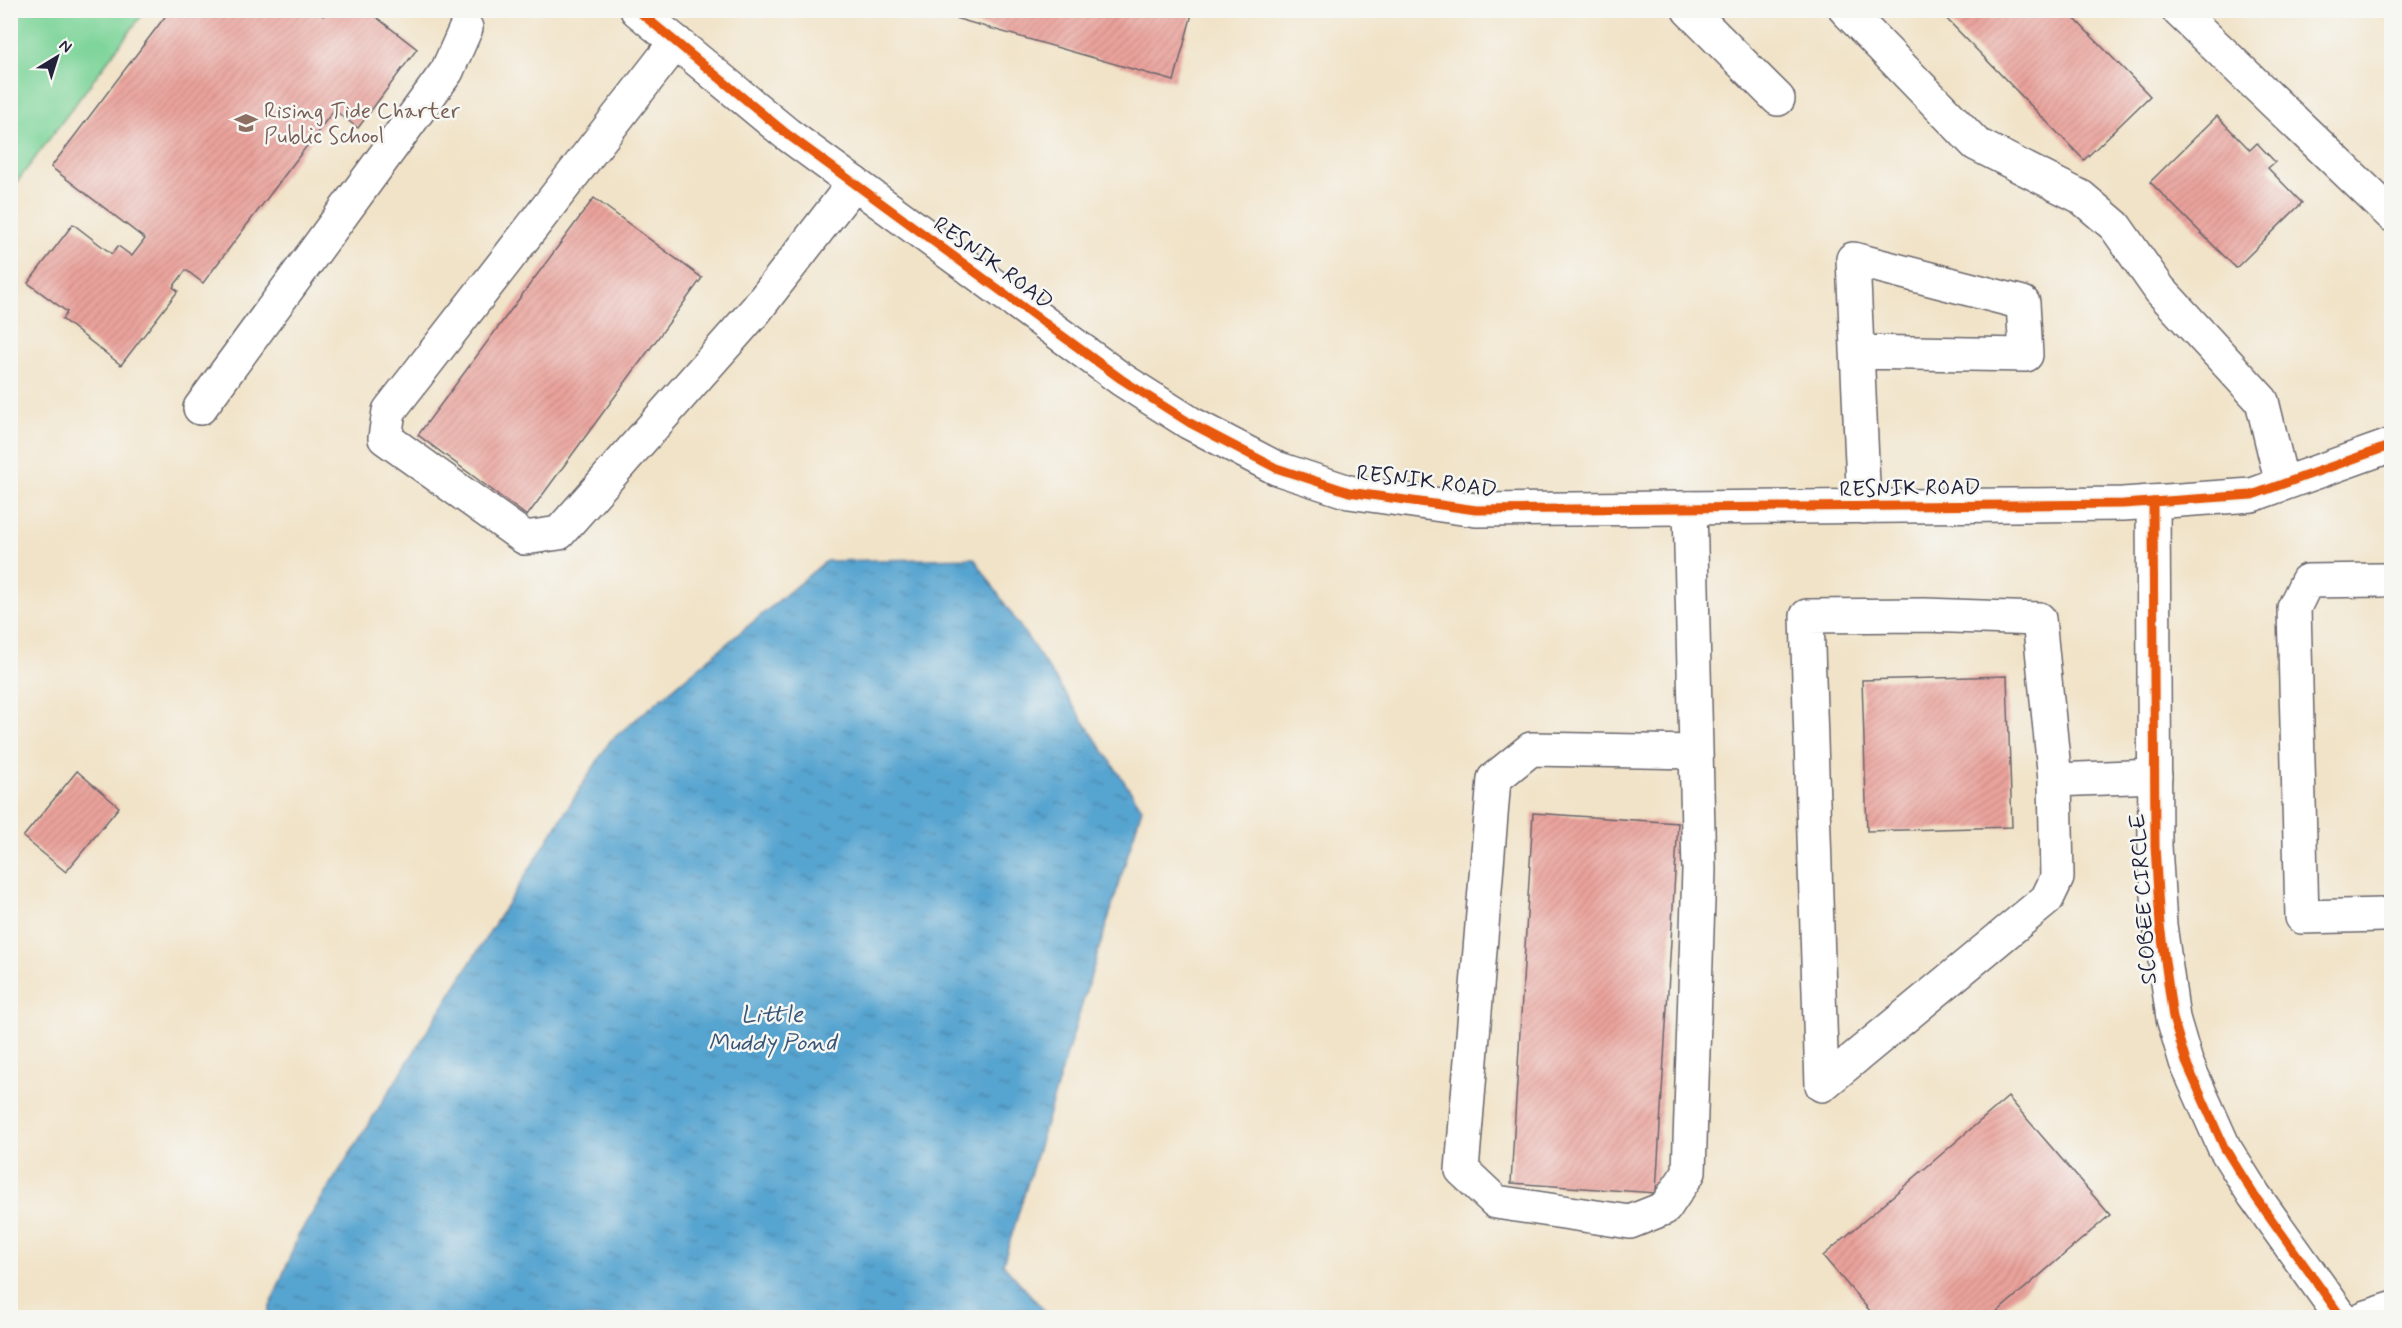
<svg xmlns="http://www.w3.org/2000/svg" width="2402" height="1328" font-family="Mynerve,sans-serif">
<style>
.garden{fill:#7dd499;stroke:#507b6a;stroke-width:1.5}
.water{fill:url(#water-ripples);stroke:#3c6386;stroke-width:1.5}
.building{fill:url(#building-hatch)}
.lines{fill:none;stroke-linecap:round;stroke-linejoin:round}
.minor-casing{stroke:#6a666c;stroke-width:36}
.minor{stroke:#fff;stroke-width:33}
.cycleway-casing{stroke:#f6f6f2;stroke-width:13}
.cycleway{stroke:#e8590c;stroke-width:9}
.labels{text-anchor:middle;stroke-width:5;stroke-linejoin:round;paint-order:stroke}
.education-label{font-size:22px;fill:#785e54;stroke:#f6f6f2;text-anchor:start}
.street-label{font-size:22px;fill:#22223b;stroke:#f6f6f2}
.water-label{font-size:24px;font-style:italic;fill:#375677;stroke:#f6f6f2}
</style>
<defs>
<pattern id="water-ripples" width="26" height="14" patternUnits="userSpaceOnUse" patternTransform="scale(1.5)"><rect width="26" height="14" fill="#57a4d0"/><path d="M2 4q2-2 4 0t4 0M15 11q2-2 4 0t4 0" fill="none" stroke="#4885aa"/></pattern>
<pattern id="building-hatch" width="6" height="6" patternUnits="userSpaceOnUse" patternTransform="scale(1.5)"><rect width="6" height="6" fill="#eaa29b"/><path d="M-1 1l2-2M0 6l6-6M5 7l2-2" fill="none" stroke="#c88b86"/></pattern>
</defs>
<rect width="100%" height="100%" fill="#f6f6f2"/>
<filter id="ink" filterUnits="userSpaceOnUse"><feTurbulence type="fractalNoise" baseFrequency=".0167" numOctaves="2"/><feDisplacementMap in="SourceGraphic" scale="12" xChannelSelector="R" yChannelSelector="G"/><feConvolveMatrix kernelMatrix="1 2 1 2 8 2 1 2 1" color-interpolation-filters="sRGB"/></filter>
<filter id="wash" filterUnits="userSpaceOnUse"><feTurbulence type="fractalNoise" baseFrequency=".008" numOctaves="4" result="noise"/><feDisplacementMap in="SourceGraphic" scale="24" xChannelSelector="R" yChannelSelector="G"/><feGaussianBlur stdDeviation="1.35" result="paint"/><feColorMatrix in="noise" values="0 0 0 0 0 0 0 0 0 0 0 0 0 0 0 0 0 1.4 0 .05"/><feComposite in="paint" operator="in"/></filter>
<g filter="url(#wash)">
<rect width="100%" height="100%" fill="#f1e3c8"/>
<polygon class="garden" points="11,10 145,11 11,190 10,11"/>
<polygon class="water" points="974,558 1142,808 1003,1264 1050,1317 266,1317 298,1236 610,741 826,561"/>
<g id="blocks">
<g class="building">
<polygon points="170,10 316,10 323,16 327,10 367,10 417,49 358,128 334,110 203,283 186,270 173,287 178,291 121,365 62,319 67,312 28,283 73,224 112,254 118,246 132,256 145,239 51,167"/>
<polygon points="927,10 1193,10 1174,81"/>
<polygon points="1938,10 2066,10 2150,96 2084,160"/>
<polygon points="2217,116 2250,150 2257,143 2275,162 2268,168 2302,203 2236,268 2150,182"/>
<polygon points="594,198 702,278 527,516 418,435"/>
<polygon points="2007,676 2012,827 1867,831 1862,680"/>
<polygon points="77,771 119,807 66,872 23,837"/>
<polygon points="1533,813 1678,823 1656,1193 1511,1183"/>
<polygon points="2008,1097 2110,1215 1990,1318 1876,1318 1823,1256"/>
</g>
</g>
</g>
<g filter="url(#ink)">
<use href="#blocks" fill-opacity="0" stroke="#6a666c" stroke-width="1.5"/>
<g class="lines">
<g class="minor-casing">
<g id="minor">
<polyline points="637,10 787,134 1121,379 1190,423 1276,468 1349,492 1476,510 2123,504 2252,495 2392,445"/>
<polyline points="1689,10 1778,99"/>
<polyline points="1846,10 1976,144 2081,197 2115,226 2160,290 2262,401 2282,484"/>
<polyline points="2178,10 2392,215"/>
<polyline points="676,42 389,411 385,438 525,538 559,533 756,310 854,183"/>
<polyline points="1857,352 2026,355 2023,303 1853,259 1864,507"/>
<polyline points="200,408 447,71 466,28"/>
<polyline points="2153,502 2155,846 2160,925 2173,1018 2186,1062 2224,1147 2254,1195 2342,1318"/>
<polyline points="1690,508 1699,870 1689,1172 1665,1208 1630,1222 1496,1202 1462,1170 1494,779 1531,749 1696,752"/>
<polyline points="2382,580 2307,581 2294,608 2302,917 2383,915"/>
<polyline points="2055,780 2057,878 2047,899 1822,1085 1807,616 1924,615 2039,619 2055,780 2155,776"/>
<polyline points="2364,1318 2392,1309"/>
</g>
</g>
<use href="#minor" class="minor"/>
<g class="cycleway-casing">
<g id="cycleway">
<polyline points="637,10 787,134 1121,379 1190,423 1276,468 1349,492 1476,510 2123,504 2252,495 2392,445"/>
<polyline points="2153,502 2155,846 2160,925 2173,1018 2186,1062 2224,1147 2254,1195 2342,1318"/>
</g>
</g>
<use href="#cycleway" class="cycleway"/>
</g>
</g>
<defs>
<g id="school-bare" transform="scale(1.8)"><path d="M0-5L7-2L0 1L-7-2ZM-4 1L0 2.5L4 1V4Q0 6-4 4Z" fill="#8d6e63" stroke="#f6f6f2" stroke-width="2.5" paint-order="stroke"/></g>
</defs>
<g fill-rule="evenodd">
<use href="#school-bare" x="246" y="123"/>
</g>
<g class="labels">
<g class="education-label">
<text x="264" y="118">Rising Tide Charter<tspan x="264" dy="25">Public School</tspan></text>
</g>
<g class="street-label">
<text transform="translate(994 262) rotate(36)" y="8">RESNIK ROAD</text>
<text transform="translate(1427 480) rotate(7)" y="8">RESNIK ROAD</text>
<text transform="translate(1910 487) rotate(-1)" y="8">RESNIK ROAD</text>
<text transform="translate(2142 899) rotate(-94)" y="8">SCOBEE CIRCLE</text>
</g>
<g class="water-label">
<text x="772" y="1022">Little<tspan x="772" dy="28">Muddy Pond</tspan></text>
</g>
</g>
<rect width="2402" height="1328" fill="none" stroke="#f6f6f2" stroke-width="36"/>
<g transform="translate(57 57) rotate(38)" stroke="#f6f6f2" stroke-width="4.5" paint-order="stroke">
<path d="M0-4.5L10 22L0 15L-10 22Z" fill="#22223b"/>
<text y="-9" font-size="16" font-weight="bold" text-anchor="middle" fill="#22223b">N</text>
</g>
</svg>
